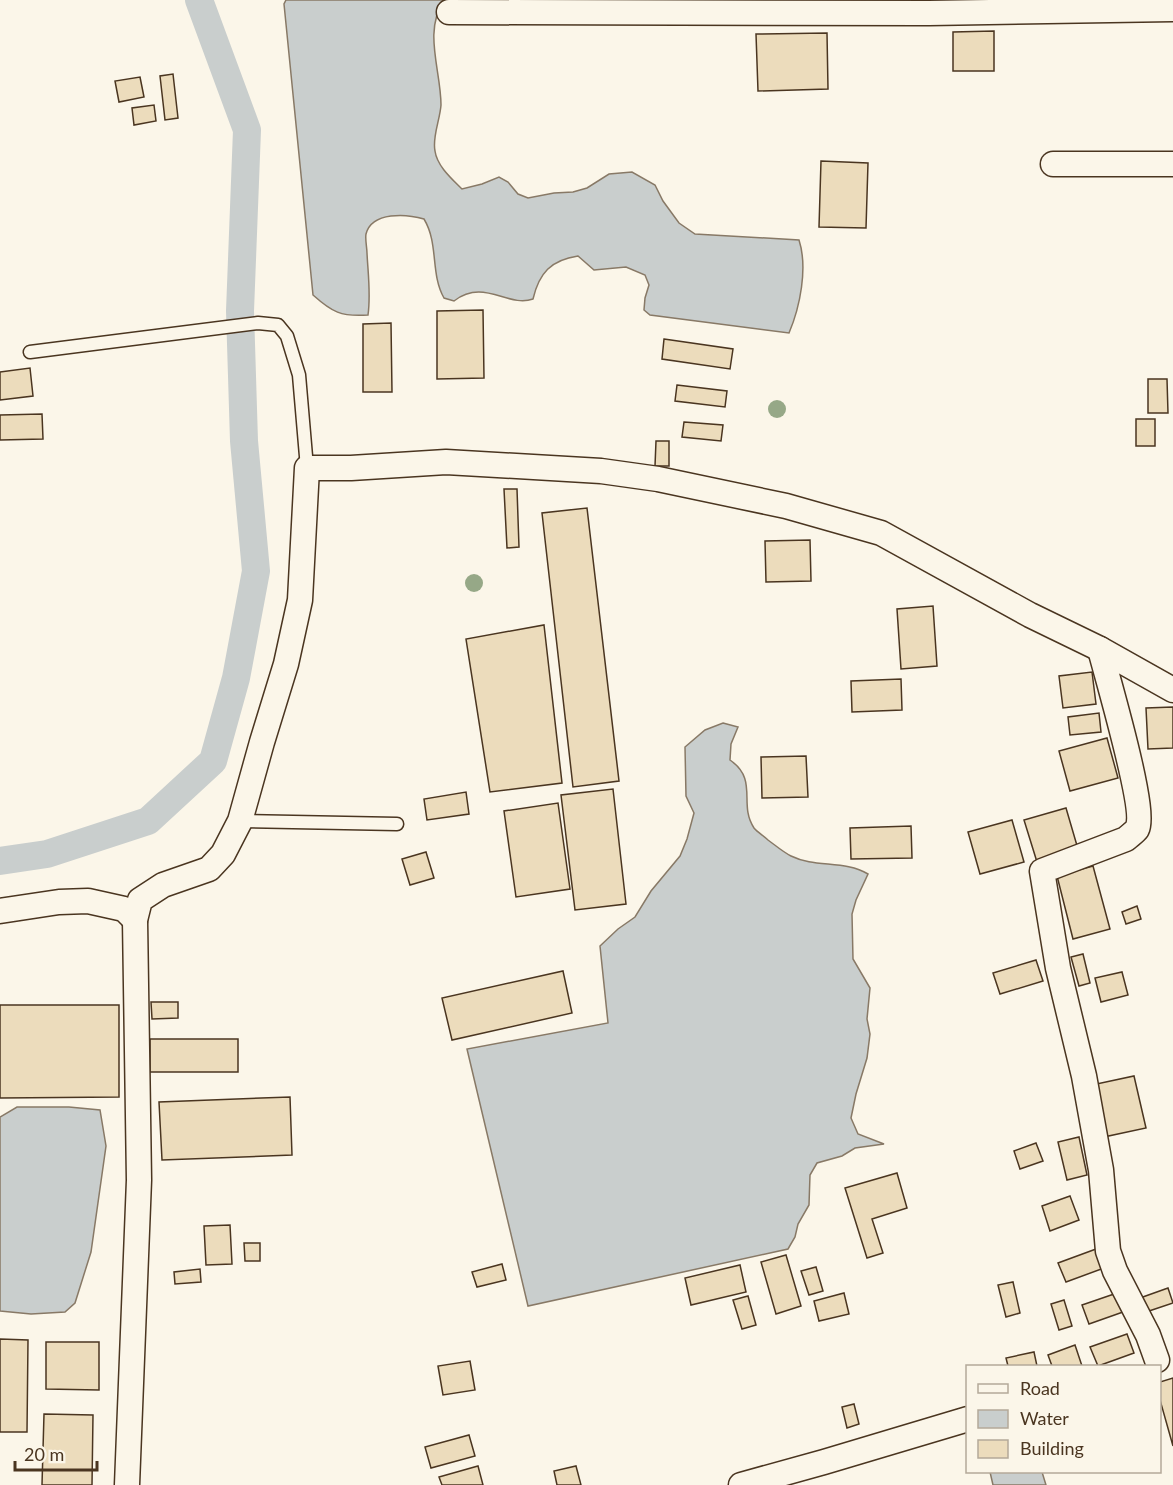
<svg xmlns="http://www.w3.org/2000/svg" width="1173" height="1485" font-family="Lato,sans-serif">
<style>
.water{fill:#c9cecd;stroke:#887966;stroke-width:1.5}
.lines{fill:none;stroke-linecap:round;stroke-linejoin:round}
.canal{stroke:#c9cecd;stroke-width:28}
.building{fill:#ecdcbc;stroke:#4a3520;stroke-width:1.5}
.service-casing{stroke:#4a3520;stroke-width:15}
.minor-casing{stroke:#4a3520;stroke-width:27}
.service{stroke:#fbf6e9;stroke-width:12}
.minor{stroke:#fbf6e9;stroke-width:24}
.tree{fill:#96a887}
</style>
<rect width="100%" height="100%" fill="#fbf6e9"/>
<g class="water">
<path d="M286,0H444C423,32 441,70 441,105C440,120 432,137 435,151C437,166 452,179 462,189L482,184L499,177L508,182L518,194L528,198L554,193L573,192L587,188L609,174L632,172L655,185L663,201L679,223L695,234L799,240C808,268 800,307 789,333L650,315L644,310L645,298L649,285L645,275L626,267L594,270L578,256C551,260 539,273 533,299C508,308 484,278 454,301L444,298C430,273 439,244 424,219C407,214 372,211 366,234C365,239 367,248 367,253C368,274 371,294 368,315C341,317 332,312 313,295L284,4Z"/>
<path d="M723,723L738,727L731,744L730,760C759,780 738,804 754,828C757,832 764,836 768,840C775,845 783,852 791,856C815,868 845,860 868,874L856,900L852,914L853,959L870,988L867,1019L870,1034L867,1058L856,1094L851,1118L858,1134L884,1144L855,1148L842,1156L817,1163L810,1175L809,1205L798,1224L795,1237L788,1249L528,1306L467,1049L608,1023L600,946L618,929L635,917L651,891L680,856L687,839L694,813L686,796L685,747L705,730Z"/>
<polygon points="17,1107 69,1107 100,1110 106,1146 91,1252 75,1303 65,1312 31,1314 0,1311 0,1117"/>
<polygon points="990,1472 1042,1472 1046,1485 993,1485"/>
</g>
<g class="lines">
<polyline class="canal" points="0,861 47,854 148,821 213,761 236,678 256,571 244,441 240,311 247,130 199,0"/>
</g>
<g class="building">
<polygon points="994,31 994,71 953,71 953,32"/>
<polygon points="827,33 828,89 758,91 756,34"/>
<polygon points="173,74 178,118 165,120 160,76"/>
<polygon points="140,77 144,97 119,102 115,81"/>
<polygon points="154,105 156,121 134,125 132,108"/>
<polygon points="821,161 868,163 866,228 819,227"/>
<polygon points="483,310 484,378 437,379 437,311"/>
<polygon points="391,323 392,392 363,392 363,324"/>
<polygon points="664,339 733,349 730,369 662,359"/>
<polygon points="30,368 33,396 0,400 0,372"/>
<polygon points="1148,379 1167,379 1168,413 1148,413"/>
<polygon points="677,385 727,391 725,407 675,401"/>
<polygon points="42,414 43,439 0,440 0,415"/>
<rect x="1136" y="419" width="19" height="27"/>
<polygon points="684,422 723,425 721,441 682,437"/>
<polygon points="656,441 669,441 669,466 655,466"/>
<polygon points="504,489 517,489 519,547 507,548"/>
<polygon points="587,508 619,781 573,787 542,513"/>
<polygon points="810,540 811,581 766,582 765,541"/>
<polygon points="933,606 937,666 901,669 897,609"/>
<polygon points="544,625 562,783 490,792 466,639"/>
<polygon points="1092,672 1096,704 1063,708 1059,676"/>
<polygon points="901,679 902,710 852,712 851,681"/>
<polygon points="1173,707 1173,748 1148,749 1146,708"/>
<polygon points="1099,713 1101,732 1070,735 1068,717"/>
<polygon points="1107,738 1118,778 1070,791 1059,751"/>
<polygon points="806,756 808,797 762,798 761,757"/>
<polygon points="613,789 626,904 575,910 561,795"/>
<polygon points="466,792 469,814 427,820 424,799"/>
<polygon points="558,803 570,889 516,897 504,811"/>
<polygon points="1066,808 1078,849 1037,862 1024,820"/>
<polygon points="1012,820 1024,862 980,874 968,832"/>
<polygon points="911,826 912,858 851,859 850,828"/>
<polygon points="426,852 434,878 410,885 402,859"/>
<polygon points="1093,866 1110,929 1073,939 1057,876"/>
<polygon points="1137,906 1141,919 1126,924 1122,912"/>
<polygon points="1083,954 1090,983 1079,986 1071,957"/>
<polygon points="1036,960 1043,981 1000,994 993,973"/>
<polygon points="563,971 572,1013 452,1040 442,998"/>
<polygon points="1122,972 1128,995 1101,1002 1095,978"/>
<polygon points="151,1002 178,1002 178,1018 152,1019"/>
<polygon points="0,1005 119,1005 119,1097 0,1098"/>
<rect x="150" y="1039" width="88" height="33"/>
<polygon points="1134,1076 1146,1128 1099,1138 1087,1086"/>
<polygon points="290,1097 292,1155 162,1160 159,1102"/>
<polygon points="1079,1137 1087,1175 1067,1180 1058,1142"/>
<polygon points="1036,1143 1043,1161 1020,1169 1014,1151"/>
<polygon points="897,1173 907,1208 872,1219 883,1253 867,1258 845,1188"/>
<polygon points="1070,1196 1079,1220 1050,1231 1042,1206"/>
<polygon points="230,1225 232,1264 206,1265 204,1226"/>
<polygon points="244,1243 260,1243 260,1261 245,1261"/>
<polygon points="1096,1249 1104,1268 1066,1282 1058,1263"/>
<polygon points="786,1255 801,1306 776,1314 761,1262"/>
<polygon points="502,1264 506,1280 477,1287 472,1272"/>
<polygon points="740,1265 746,1292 691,1305 685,1278"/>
<polygon points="816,1267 823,1291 809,1295 801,1271"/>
<polygon points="200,1269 201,1282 175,1284 174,1272"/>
<polygon points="1013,1282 1020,1313 1006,1317 998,1285"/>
<polygon points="1168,1288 1173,1303 1146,1312 1140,1298"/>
<polygon points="844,1293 849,1314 819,1321 814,1301"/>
<polygon points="1117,1293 1123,1312 1089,1324 1082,1305"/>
<polygon points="748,1296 756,1325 742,1329 733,1300"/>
<polygon points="1064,1300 1072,1326 1059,1330 1051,1304"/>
<polygon points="1127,1334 1134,1353 1098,1366 1090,1347"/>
<polygon points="0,1339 28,1340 27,1432 0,1432"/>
<polygon points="46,1342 99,1342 99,1390 46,1389"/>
<polygon points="1075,1345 1082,1366 1052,1366 1048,1355"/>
<polygon points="1034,1352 1037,1366 1008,1366 1006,1358"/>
<polygon points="470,1361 475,1390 443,1395 438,1366"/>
<polygon points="1173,1378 1173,1446 1160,1400 1160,1382"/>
<polygon points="854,1404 859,1424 847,1428 842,1407"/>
<polygon points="44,1414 93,1415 92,1485 42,1485"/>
<polygon points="469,1435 475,1456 431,1468 425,1447"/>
<polygon points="478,1466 483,1485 442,1485 439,1477"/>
<polygon points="576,1466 581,1485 557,1485 554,1471"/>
</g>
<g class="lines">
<g class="service-casing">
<g id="service">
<polyline points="30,352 258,323 278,325 287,336 299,375 307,468"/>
<polyline points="240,821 397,824"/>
</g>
</g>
<g class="minor-casing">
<g id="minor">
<polyline points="449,12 929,13 1173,9"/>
<polyline points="1053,164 1173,164"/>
<path d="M1100,649C1107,677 1147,810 1137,829C1135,832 1129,836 1126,839L1042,871L1058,968L1084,1076L1101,1170L1108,1251L1115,1271L1148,1335L1157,1360"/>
<polyline points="0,911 59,902 88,901 124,909 135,920"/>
<polyline points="127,1485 139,1180 135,920 140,900 163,885 209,869 223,854 240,821 262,742 286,664 300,600 307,468 351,468 446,462 601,471 658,479 786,506 881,533 1030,615 1100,649 1173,690"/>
<polyline points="741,1485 824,1462 968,1419"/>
</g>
</g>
<use href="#service" class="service"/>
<use href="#minor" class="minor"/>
</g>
<g class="tree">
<circle cx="777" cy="409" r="9"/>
<circle cx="474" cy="583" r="9"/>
</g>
<rect x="966" y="1365" width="195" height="108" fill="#fbf6e9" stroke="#b4a999" stroke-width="1.5"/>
<rect x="978" y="1384" width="30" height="9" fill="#fbf6e9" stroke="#b4a999" stroke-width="1.5"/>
<text x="1020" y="1395" font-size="18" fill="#4a3520">Road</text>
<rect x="978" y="1410" width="30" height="18" fill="#c9cecd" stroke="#b4a999" stroke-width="1.5"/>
<text x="1020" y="1425" font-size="18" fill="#4a3520">Water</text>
<rect x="978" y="1440" width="30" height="18" fill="#ecdcbc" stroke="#b4a999" stroke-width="1.5"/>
<text x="1020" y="1455" font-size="18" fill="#4a3520">Building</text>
<path d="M15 1461v9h82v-9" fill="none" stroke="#4a3520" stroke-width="3"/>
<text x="24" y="1461" font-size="18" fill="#4a3520" stroke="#fbf6e9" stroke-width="4.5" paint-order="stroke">20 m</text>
</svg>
